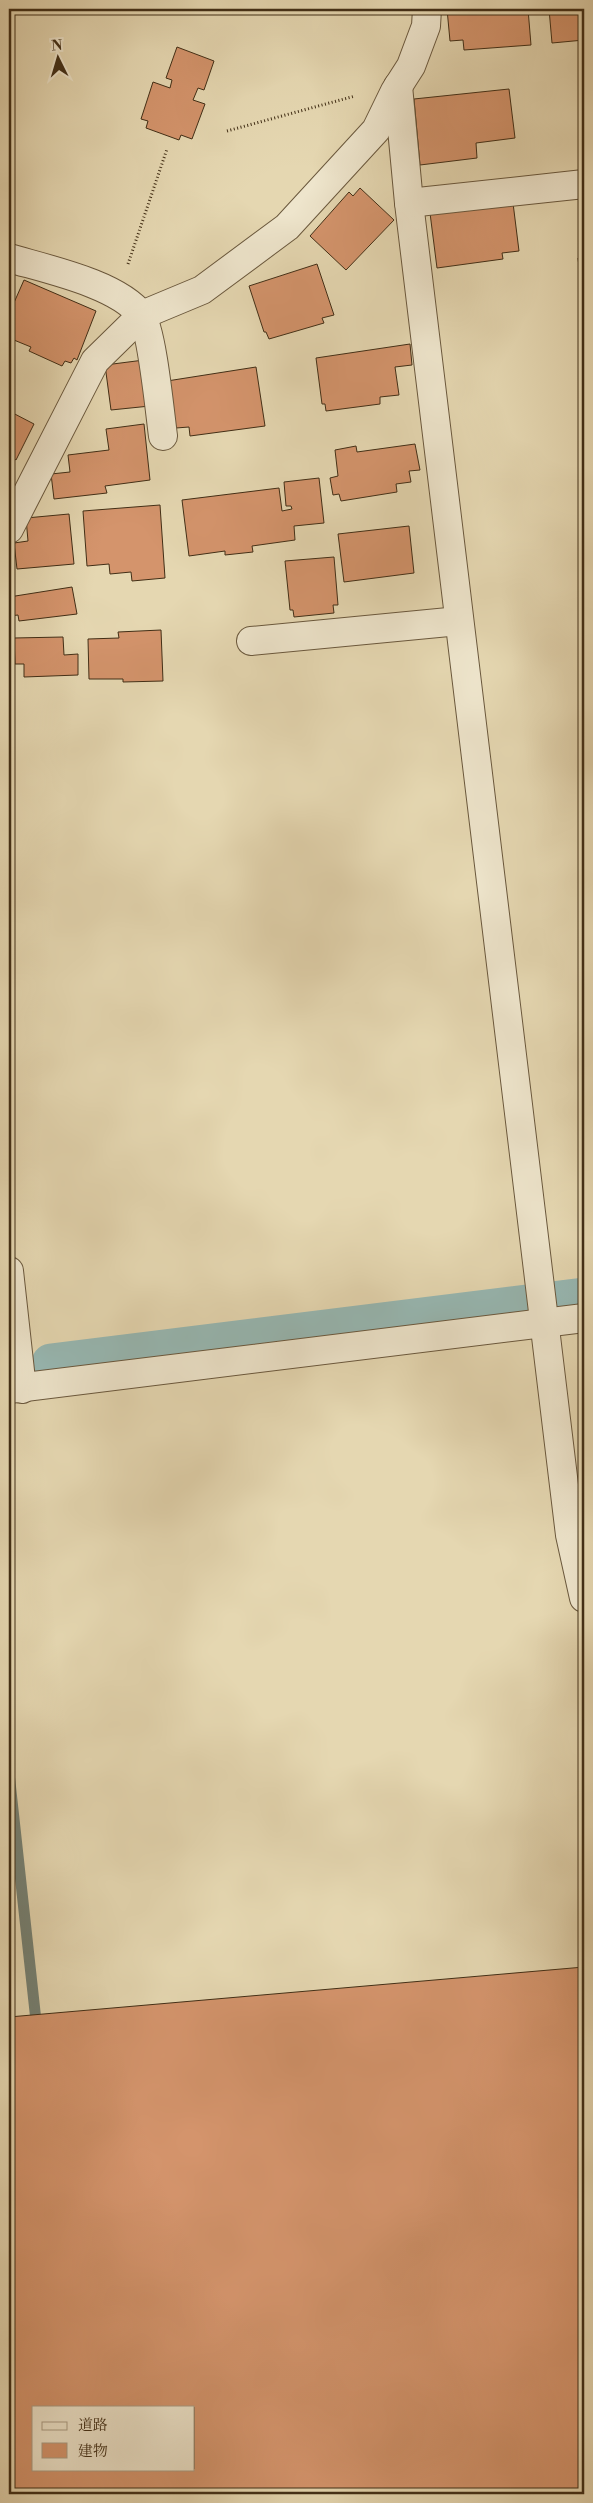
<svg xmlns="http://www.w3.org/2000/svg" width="593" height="2503" font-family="'Libre Bodoni','Noto Serif JP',serif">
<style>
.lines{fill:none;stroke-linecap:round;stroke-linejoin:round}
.stream{stroke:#758174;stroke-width:11}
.canal{stroke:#97b8b3;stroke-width:39}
.building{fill:#d4946c;stroke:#412e16;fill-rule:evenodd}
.street-casing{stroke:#6a583d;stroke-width:30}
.path{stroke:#412e16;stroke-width:3;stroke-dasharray:1 2.5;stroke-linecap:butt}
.street{stroke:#eee5cc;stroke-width:28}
</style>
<rect width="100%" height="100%" fill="#e5d7b1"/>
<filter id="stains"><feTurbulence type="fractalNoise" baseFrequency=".004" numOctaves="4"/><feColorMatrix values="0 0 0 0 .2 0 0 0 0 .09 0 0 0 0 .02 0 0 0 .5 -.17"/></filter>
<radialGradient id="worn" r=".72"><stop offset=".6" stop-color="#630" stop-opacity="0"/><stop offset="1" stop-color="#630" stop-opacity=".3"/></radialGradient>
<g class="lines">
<polyline class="stream" points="9,1773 37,2030"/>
<polyline class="canal" points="51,1363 584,1297"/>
</g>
<g class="building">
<polygon points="447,9 528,9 531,45 464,50 463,40 450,41"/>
<polygon points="549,9 584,9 584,40 552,43"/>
<polygon points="177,47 214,61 204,90 198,88 193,100 205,104 192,139 181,135 179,140 146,128 148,121 141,119 153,82 170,88 172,80 166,78"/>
<polygon points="509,89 515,138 476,143 477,158 420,165 414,99"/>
<polygon points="360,188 394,220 346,270 310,236 349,192 353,196"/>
<polygon points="513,203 519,251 502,253 503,259 437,268 430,213"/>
<polygon points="584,257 584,294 582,294 578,258"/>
<polygon points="317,264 334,315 322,318 324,323 269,339 266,332 264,332 249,286"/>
<polygon points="24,280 96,311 77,360 74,358 71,363 65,361 62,366 29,351 31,347 9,338 9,314"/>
<polygon points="410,344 412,365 395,367 399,395 380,397 380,404 326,411 325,404 322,404 316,358"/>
<polygon points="144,360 150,406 111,410 105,365"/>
<polygon points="256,367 265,426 190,436 189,427 176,428 174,414 172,415 167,381"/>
<polygon points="9,411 34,424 16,460 9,455"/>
<polygon points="144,424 150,480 105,486 107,493 54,499 51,474 70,472 68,455 109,450 106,429"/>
<polygon points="415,444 420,470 409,471 411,482 396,484 397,492 341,501 339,494 333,495 330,478 338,476 335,450 356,446 357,452"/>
<polygon points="319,478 324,523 294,526 295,540 252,546 253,552 225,555 225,551 189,556 182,500 279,488 282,511 292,509 291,506 286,506 284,482"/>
<polygon points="160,505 165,578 132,581 131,572 110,574 109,564 87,566 83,511"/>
<polygon points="69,514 74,564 17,569 14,543 28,541 26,518"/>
<polygon points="409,526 414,573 344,582 338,534"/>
<polygon points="334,557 338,605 333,605 334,613 294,617 293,610 290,610 285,561"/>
<polygon points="72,587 77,614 19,621 18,615 9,616 9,597"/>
<polygon points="161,630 163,681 123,682 123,679 89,679 88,639 119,638 118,632"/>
<polygon points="63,637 64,655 78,654 78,675 24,677 24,664 15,664 14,638"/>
<path d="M584,1967V2494H9V2017ZM34,2407H194V2469H34Z"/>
</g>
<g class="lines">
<g class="street-casing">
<g id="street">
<polyline points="398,86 409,203 570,1535 584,1598"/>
<polyline points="409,203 584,184"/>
<path d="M9,258C46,269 118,284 141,315C152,329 160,414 163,436"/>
<polyline points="9,529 95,361 142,315 202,290 287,227 376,130 395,91 411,66 426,26 427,9"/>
<polyline points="251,641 459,621"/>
<polyline points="9,1271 22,1389"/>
<polyline points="9,1389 584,1318"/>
</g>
</g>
<g class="path">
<polyline points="227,131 355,96"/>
<polyline points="128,264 167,149"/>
</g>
<use href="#street" class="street"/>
</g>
<rect width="593" height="2503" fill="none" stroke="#e5d7b1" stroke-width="30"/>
<rect x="10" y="10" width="573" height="2483" fill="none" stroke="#412e16" stroke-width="2.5"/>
<rect x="15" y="15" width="563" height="2473" fill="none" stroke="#412e16"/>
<rect x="32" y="2406" width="162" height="65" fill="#eee5cc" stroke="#a99c83"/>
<rect x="42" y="2422" width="25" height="8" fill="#eee5cc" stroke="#a99c83"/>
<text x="78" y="2430" font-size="15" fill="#412e16">道路</text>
<rect x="42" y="2443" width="25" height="15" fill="#d4946c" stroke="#a99c83"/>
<text x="78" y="2456" font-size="15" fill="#412e16">建物</text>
<g transform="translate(58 58) rotate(355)" stroke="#eee5cc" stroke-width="4" paint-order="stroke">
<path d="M0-4L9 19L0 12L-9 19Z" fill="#412e16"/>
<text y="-8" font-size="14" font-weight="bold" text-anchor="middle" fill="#412e16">N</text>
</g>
<rect width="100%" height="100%" filter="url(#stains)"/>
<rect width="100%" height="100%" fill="url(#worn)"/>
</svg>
